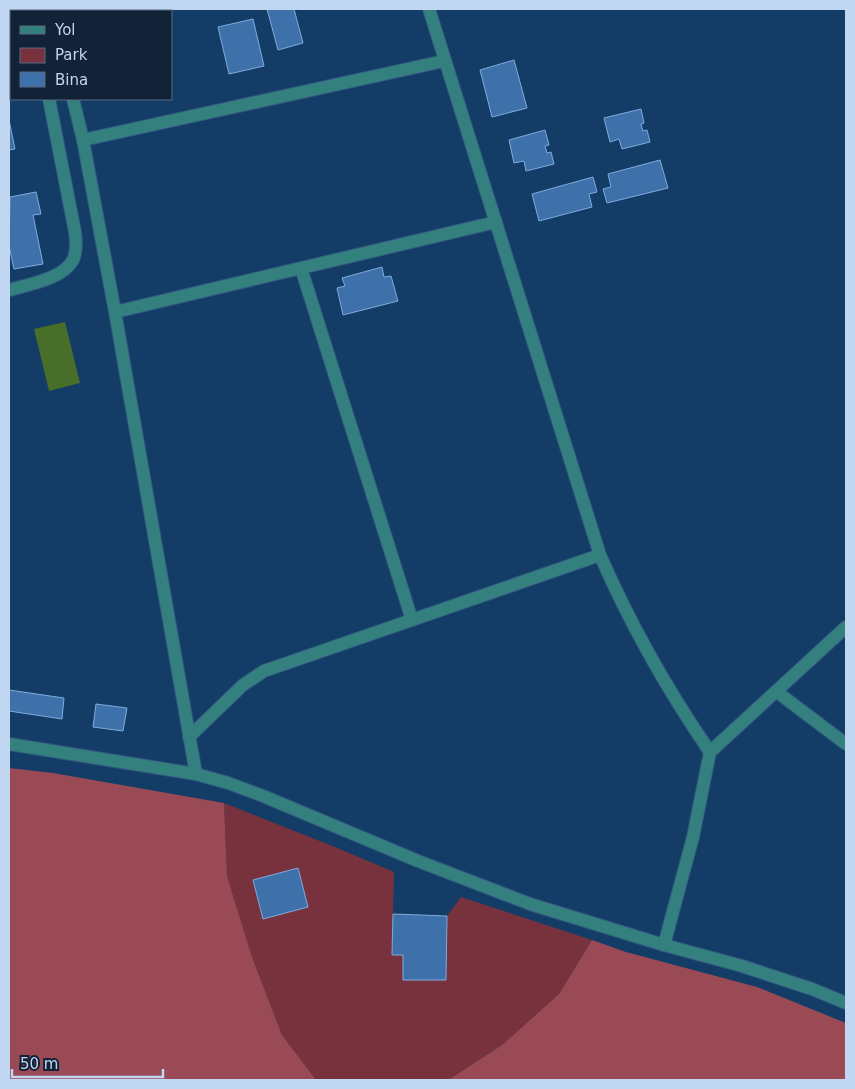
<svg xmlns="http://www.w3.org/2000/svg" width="855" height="1089" font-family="'DejaVu Sans',sans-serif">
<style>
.green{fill:#78323d}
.forest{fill:#994a55}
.water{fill:#496e29}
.building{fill:#3e71aa;stroke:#80abde}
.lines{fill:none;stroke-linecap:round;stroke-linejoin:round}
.minor-casing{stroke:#325880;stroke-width:14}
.minor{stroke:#33807e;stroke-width:12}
</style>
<rect width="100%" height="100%" fill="#133c67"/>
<polygon class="green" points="224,803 335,847 394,872 392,955 403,955 404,980 446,980 447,916 461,897 592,940 559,994 502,1045 448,1080 316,1080 282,1035 252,957 227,876"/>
<g class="forest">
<polygon points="9,768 53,773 224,803 227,876 252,957 282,1035 316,1080 9,1080"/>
<polygon points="592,940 626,952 757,987 846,1023 846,1080 448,1080 502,1045 559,994"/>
</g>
<polygon class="water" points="65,322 80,383 49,391 34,329"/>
<g class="building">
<polygon points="267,9 294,9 303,43 278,50"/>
<polygon points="253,19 264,66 229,74 218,27"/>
<polygon points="514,60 527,108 492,117 480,70"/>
<polygon points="641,109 644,123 641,124 643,131 647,130 650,142 622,149 619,139 610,142 604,118"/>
<polygon points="9,120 15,149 9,150"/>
<polygon points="545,130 549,145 545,146 547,153 551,152 554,164 526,171 524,161 514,163 509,140"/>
<polygon points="660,160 668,188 607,203 603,189 611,187 608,174"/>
<polygon points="593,177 597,192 589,194 592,207 539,221 532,194"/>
<polygon points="36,192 41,214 33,215 43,264 14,269 9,246 10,197"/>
<polygon points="382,267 384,277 391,276 398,301 343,315 337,288 345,286 342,278"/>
<polygon points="9,690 64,698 62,719 9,711"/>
<polygon points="96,704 127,708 123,731 93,727"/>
<polygon points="298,868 308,907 263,919 253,880"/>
<polygon points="393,914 447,916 446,980 403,980 403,955 392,955"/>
</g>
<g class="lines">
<g class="minor-casing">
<g id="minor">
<path d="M429,9L600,555C631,626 666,688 710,752"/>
<polyline points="50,11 56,9"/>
<polyline points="108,11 114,9"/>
<polyline points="73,99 83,140 115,312 196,774"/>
<polyline points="83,140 444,61"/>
<polyline points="301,268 412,620"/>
<path d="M9,290C27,285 63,279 73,260C77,252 76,240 75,232L49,99"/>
<polyline points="115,312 496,222"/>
<polyline points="777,692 846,744"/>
<polyline points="189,737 243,685 264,671 600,555"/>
<polyline points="9,744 196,774 228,783 263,796 418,861 530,904 664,945 742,966 812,989 846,1003"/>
<polyline points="664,945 693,837 710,752 846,627"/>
</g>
</g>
<use href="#minor" class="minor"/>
</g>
<rect width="855" height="1089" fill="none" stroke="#c0d6f1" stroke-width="20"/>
<rect x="10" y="10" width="162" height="90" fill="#122337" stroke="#586b81"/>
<rect x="20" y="26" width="25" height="8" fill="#33807e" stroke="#586b81"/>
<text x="55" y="35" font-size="15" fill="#c0d6f1">Yol</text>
<rect x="20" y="48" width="25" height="15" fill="#78323d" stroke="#586b81"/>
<text x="55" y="60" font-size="15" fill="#c0d6f1">Park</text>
<rect x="20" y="72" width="25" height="15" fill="#3e71aa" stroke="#586b81"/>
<text x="55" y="85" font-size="15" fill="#c0d6f1">Bina</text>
<path d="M12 1069v8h151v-8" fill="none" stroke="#c0d6f1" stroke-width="2.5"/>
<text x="20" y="1069" font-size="15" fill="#c0d6f1" stroke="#122337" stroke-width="4" paint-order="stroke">50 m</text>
</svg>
